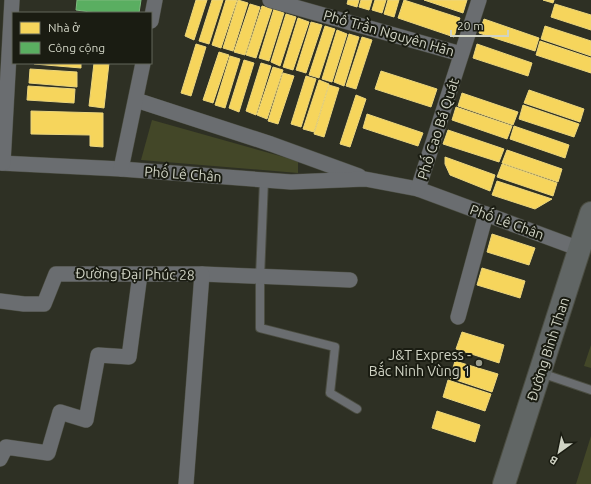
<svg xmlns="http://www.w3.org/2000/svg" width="591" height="484" font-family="Ubuntu,sans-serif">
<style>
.green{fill:#434728}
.homes{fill:#f6d55c;stroke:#ebd57c}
.public{fill:#5aae61;stroke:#7eb97f}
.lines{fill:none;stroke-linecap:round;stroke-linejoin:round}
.lane-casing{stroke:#4b4d42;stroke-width:10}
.street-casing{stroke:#4b4d42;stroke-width:16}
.secondary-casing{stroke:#4b4d42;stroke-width:24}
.lane{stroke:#6a6d70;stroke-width:8}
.street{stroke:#6a6d70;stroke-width:15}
.secondary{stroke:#616665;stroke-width:22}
.poi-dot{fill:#989b8d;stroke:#1a1c12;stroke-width:1.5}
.labels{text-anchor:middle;stroke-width:4;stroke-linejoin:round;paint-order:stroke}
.street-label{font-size:14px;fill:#d1d4c5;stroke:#1a1c12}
.poi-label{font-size:14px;fill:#d1d4c5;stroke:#1a1c12;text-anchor:end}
</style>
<rect width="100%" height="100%" fill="#2e3024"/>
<g class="green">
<polygon points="152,120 298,161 298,173 141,160"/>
<polygon points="591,345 591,368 584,366"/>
<polygon points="591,436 591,484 576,484"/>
</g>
<g class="homes">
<polygon points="196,0 207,0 194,40 185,36"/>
<polygon points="212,0 223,0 209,44 199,41"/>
<polygon points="226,0 237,0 221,48 212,45"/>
<polygon points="238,0 248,3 233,51 223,48"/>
<polygon points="348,0 359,0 357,7 347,4"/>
<polygon points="361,0 372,0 369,10 359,7"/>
<polygon points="375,0 386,0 382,13 372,10"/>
<polygon points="388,0 399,0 394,17 384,14"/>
<polygon points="404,0 460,18 454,37 398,18"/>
<polygon points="424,0 467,0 463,13"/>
<polygon points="543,0 554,0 553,3"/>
<polygon points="250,4 260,7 245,55 234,52"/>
<polygon points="555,4 591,15 591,30 551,17"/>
<polygon points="262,6 272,9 256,58 246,55"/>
<polygon points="274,9 284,13 269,61 259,58"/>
<polygon points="286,14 296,17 280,66 271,62"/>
<polygon points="298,18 309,22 293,70 283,67"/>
<polygon points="484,19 539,38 535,51 479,33"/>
<polygon points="311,22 322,25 306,73 296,70"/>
<polygon points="325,26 335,29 319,78 309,75"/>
<polygon points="545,26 591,41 591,56 541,39"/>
<polygon points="337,30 347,34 332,82 322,79"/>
<polygon points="349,34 359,37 344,86 334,82"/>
<polygon points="362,37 372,40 356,89 346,86"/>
<polygon points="540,41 591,58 591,73 536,55"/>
<polygon points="196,44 206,47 191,96 181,93"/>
<polygon points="477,44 532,63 528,76 473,58"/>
<polygon points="219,52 229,55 213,103 203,100"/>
<polygon points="230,56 240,59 225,108 215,105"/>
<polygon points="244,60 254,63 239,112 229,108"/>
<polygon points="34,63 81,63 81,68 34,64"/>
<polygon points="94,63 109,63 104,108 89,106"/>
<polygon points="261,63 271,66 256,115 246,111"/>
<polygon points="273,67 283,70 267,119 257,115"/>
<polygon points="30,69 77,72 77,87 29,83"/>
<polygon points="381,71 437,89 431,107 375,89"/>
<polygon points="283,73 294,76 278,124 268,121"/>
<polygon points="306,76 316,79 301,127 291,124"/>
<polygon points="319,80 329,84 314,132 303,129"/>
<polygon points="329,85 339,88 324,137 314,134"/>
<polygon points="28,86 75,89 74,103 27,100"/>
<polygon points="529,90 584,109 580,122 524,103"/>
<polygon points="462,93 518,112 513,125 458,106"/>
<polygon points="356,95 366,99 350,147 340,144"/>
<polygon points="523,105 579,124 574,137 519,119"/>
<polygon points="456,107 512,126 507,139 452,120"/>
<polygon points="31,111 103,113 103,147 90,146 90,135 31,134"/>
<polygon points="367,114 423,133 418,146 363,128"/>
<polygon points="514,126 569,145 565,158 510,139"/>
<polygon points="448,130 504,149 499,162 443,144"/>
<polygon points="507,150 562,169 558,182 502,163"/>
<polygon points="445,157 495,175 490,191 450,175 445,164"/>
<polygon points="502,164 557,183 553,196 497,177"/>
<polygon points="497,181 552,199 535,209 492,195"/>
<polygon points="492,234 535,248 529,265 487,252"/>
<polygon points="482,268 525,281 520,298 477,285"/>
<polygon points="462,332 504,345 499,363 456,349"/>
<polygon points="455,361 498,374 492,392 450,378"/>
<polygon points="448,380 491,394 485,411 443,397"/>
<polygon points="437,411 480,425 475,442 432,428"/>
</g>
<polygon class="public" points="77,0 141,0 139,13 97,13 76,10"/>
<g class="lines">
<g class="lane-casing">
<g id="lane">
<polyline points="264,180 260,277 260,328 335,347 330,393 357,409"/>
<polyline points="541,373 591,390"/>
</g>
</g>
<g class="street-casing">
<g id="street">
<polyline points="270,0 461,54"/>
<polyline points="151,21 155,0"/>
<polyline points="136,100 271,144 359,176"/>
<polyline points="0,163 121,169 291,182 365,179 418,189 569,245 580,248"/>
<polyline points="3,163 12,0"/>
<polyline points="121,169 143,63"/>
<polyline points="418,189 479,0"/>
<polyline points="202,274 350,280"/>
<polyline points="0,301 24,304 44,304 56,274 202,274 186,484"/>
<polyline points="458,317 486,214"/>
<polyline points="0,459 6,447 48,453 60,412 86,420 98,355 129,357 140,274"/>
</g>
</g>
<g class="secondary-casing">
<polyline id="secondary" points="504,484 591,213"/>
</g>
<use href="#lane" class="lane"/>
<use href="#street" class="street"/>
<use href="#secondary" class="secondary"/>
</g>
<circle class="poi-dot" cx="479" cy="363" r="4"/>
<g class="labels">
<g class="street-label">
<text transform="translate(389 33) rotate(16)" y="5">Phố Trần Nguyên Hãn</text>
<text transform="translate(438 129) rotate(-72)" y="5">Phố Cao Bá Quát</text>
<text transform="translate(183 174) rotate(4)" y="5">Phố Lê Chân</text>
<text transform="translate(507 222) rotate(20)" y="5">Phố Lê Chân</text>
<text transform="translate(135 274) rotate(1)" y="5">Đường Đại Phúc 28</text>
<text transform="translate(548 349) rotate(-72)" y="5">Đường Bình Than</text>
</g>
<g class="poi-label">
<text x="471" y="360">J&amp;T Express -<tspan x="471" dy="16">Bắc Ninh Vùng 1</tspan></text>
</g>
</g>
<rect x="12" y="12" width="140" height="52" fill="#1a1c12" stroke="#63665a"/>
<rect x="20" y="22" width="20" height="12" fill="#f6d55c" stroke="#63665a"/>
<text x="48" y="32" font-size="12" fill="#d1d4c5">Nhà ở</text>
<rect x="20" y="42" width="20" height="12" fill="#5aae61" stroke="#63665a"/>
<text x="48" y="52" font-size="12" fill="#d1d4c5">Công cộng</text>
<g transform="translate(559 452) rotate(213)" stroke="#1a1c12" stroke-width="3" paint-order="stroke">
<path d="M0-3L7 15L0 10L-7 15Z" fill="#d1d4c5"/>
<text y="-6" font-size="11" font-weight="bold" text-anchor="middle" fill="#d1d4c5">B</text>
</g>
<path d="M451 30v6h57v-6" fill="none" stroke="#d1d4c5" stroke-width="2"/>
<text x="457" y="30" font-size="12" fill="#d1d4c5" stroke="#1a1c12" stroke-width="3" paint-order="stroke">20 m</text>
</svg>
